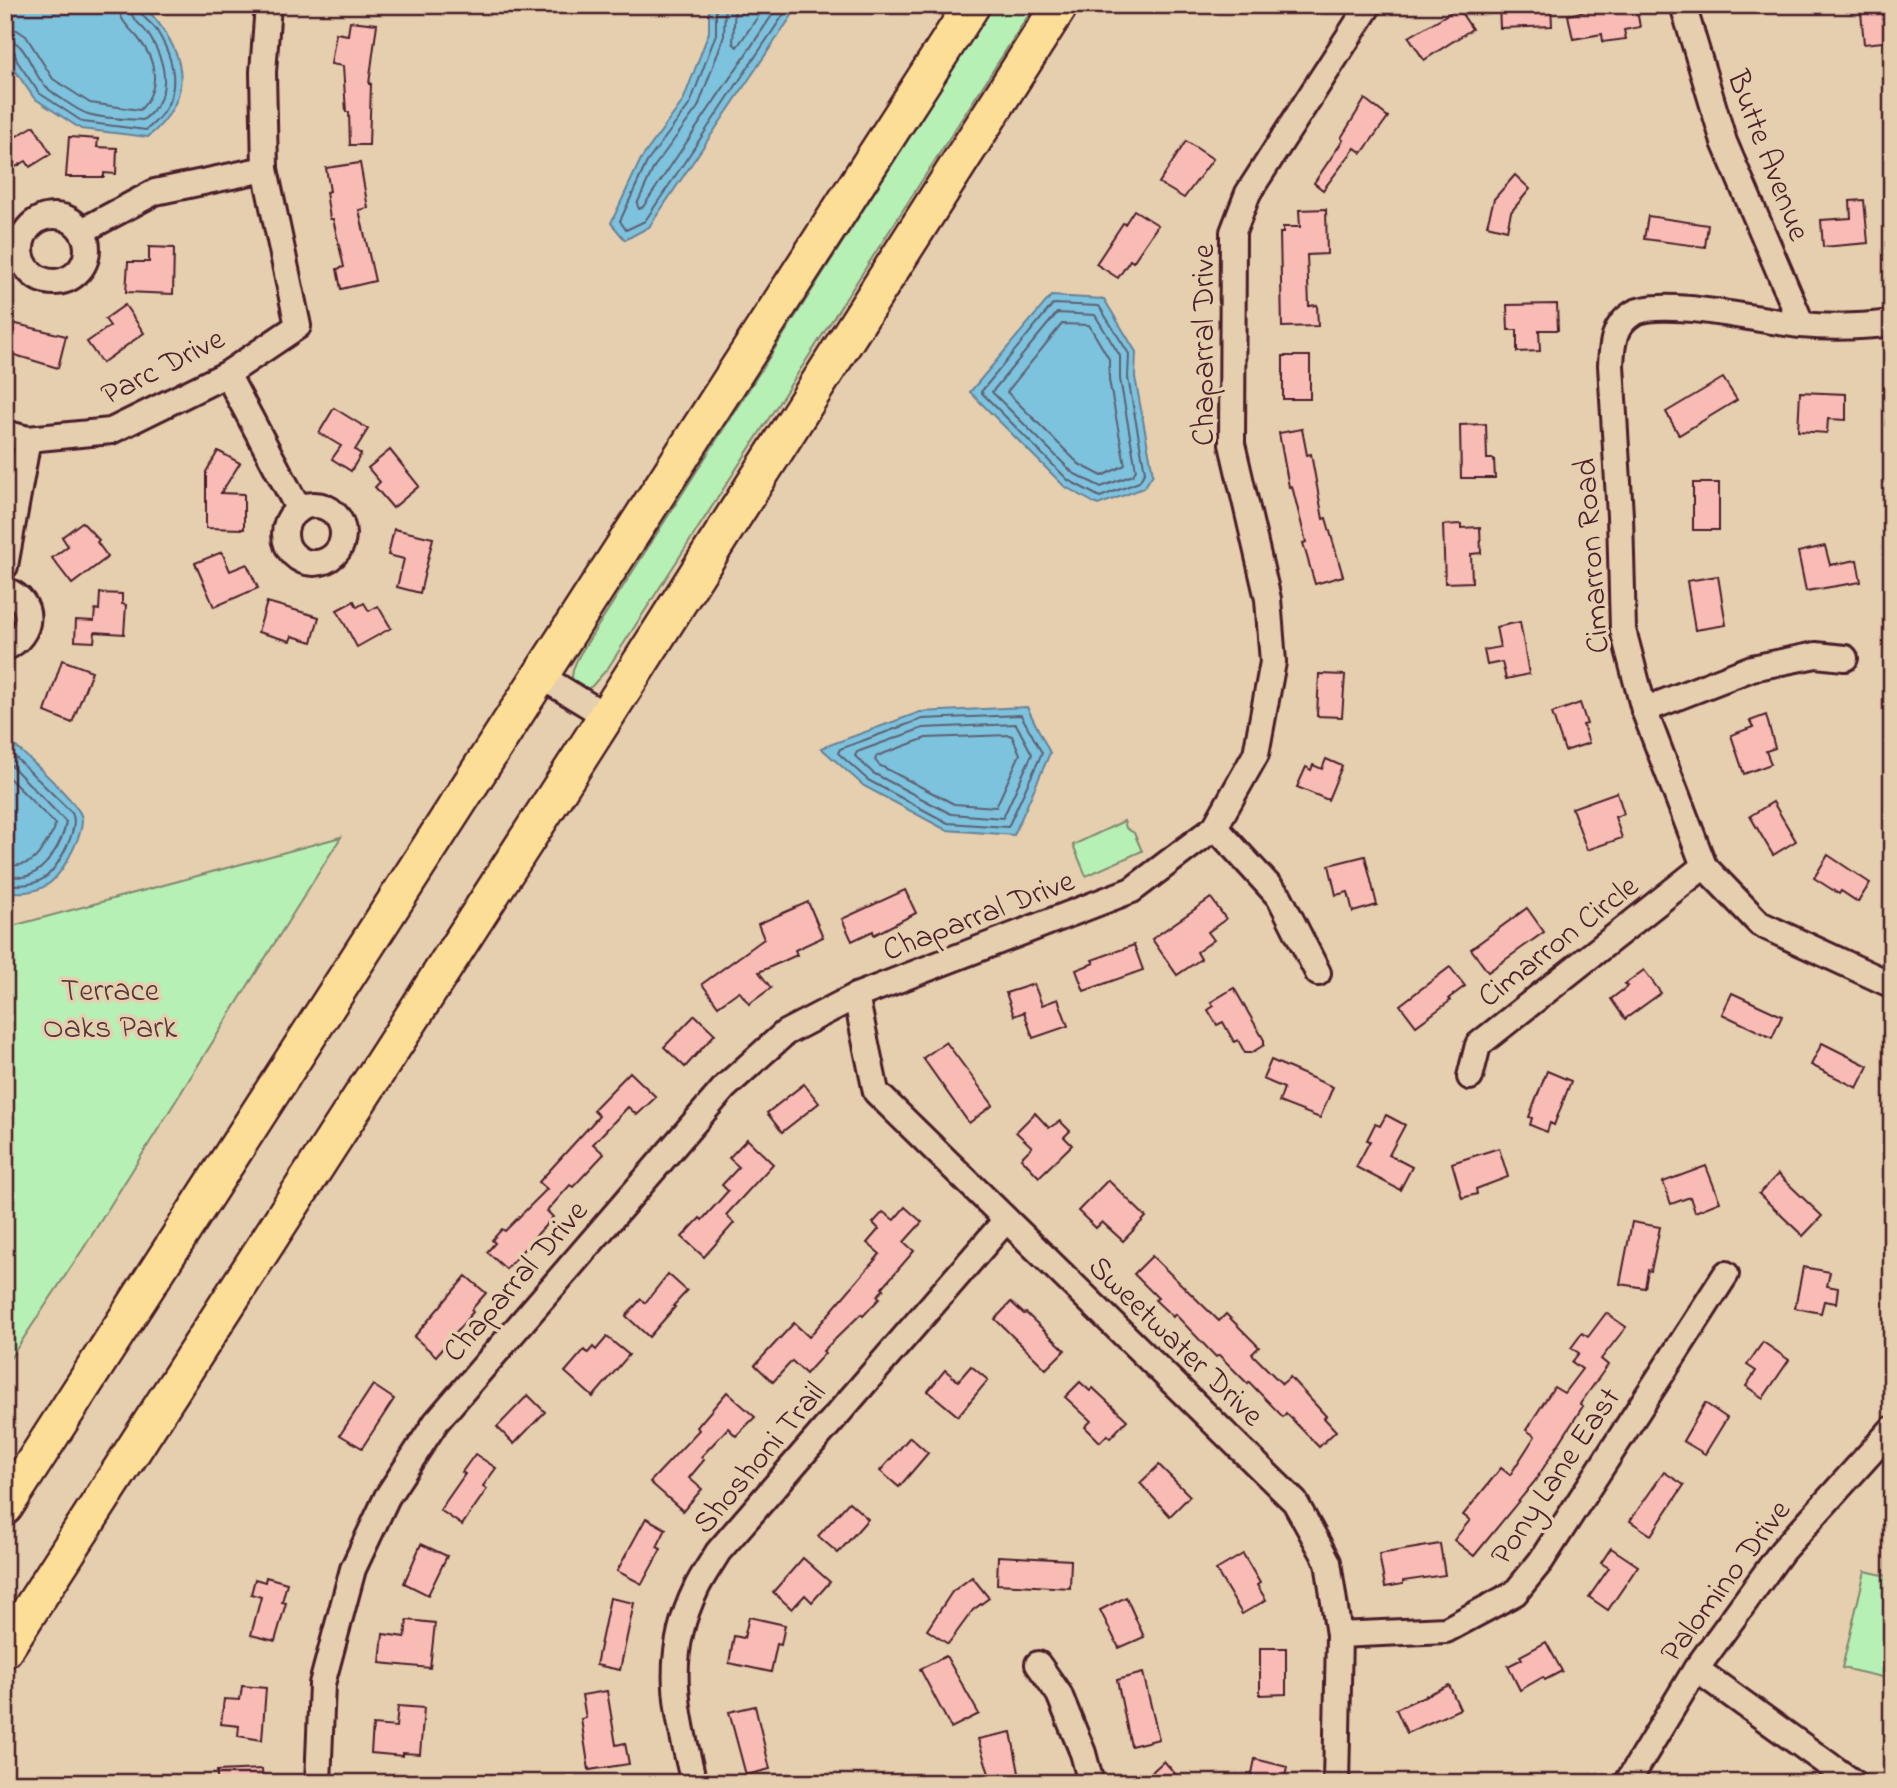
<svg xmlns="http://www.w3.org/2000/svg" width="1897" height="1788" font-family="'Indie Flower',sans-serif">
<style>
.green{fill:#b6f0b4;stroke:#808870;stroke-width:2}
.water{fill:#7dc3de;stroke:#698196;stroke-width:2}
.lines{fill:none;stroke-linecap:round;stroke-linejoin:round}
.shore{stroke:#5e6173;stroke-width:2}
.building{fill:#f8bcb5;stroke:#4a1f2b;stroke-width:2}
.minor-casing{stroke:#4a1f2b;stroke-width:30}
.highway-casing{stroke:#4a1f2b;stroke-width:40}
.minor{stroke:#e5cfae;stroke-width:24}
.highway{stroke:#fcde96;stroke-width:35}
.labels{text-anchor:middle;stroke-width:7;stroke-linejoin:round;paint-order:stroke}
.street-label{font-size:32px;fill:#4a1f2b;stroke:#e5cfae}
.park-label{font-size:32px;fill:#553439;stroke:#e5cfae}
</style>
<rect width="100%" height="100%" fill="#e5cfae"/>
<filter id="ink" filterUnits="userSpaceOnUse"><feTurbulence type="fractalNoise" baseFrequency=".0143" numOctaves="2"/><feDisplacementMap in="SourceGraphic" scale="14" xChannelSelector="R" yChannelSelector="G"/><feConvolveMatrix kernelMatrix="1 2 1 2 8 2 1 2 1" color-interpolation-filters="sRGB"/></filter>
<g filter="url(#ink)">
<g class="green">
<path d="M994,5H1035L608,668L592,686L582,692L572,686C571,673 574,665 580,654Z"/>
<polygon points="1124,821 1126,828 1134,833 1142,851 1086,876 1073,845"/>
<polygon points="341,837 83,1249 5,1366 5,928"/>
<polygon points="1865,1571 1892,1577 1891,1679 1842,1668"/>
</g>
<g class="water">
<path d="M5,5H143C185,49 199,94 148,137L81,129L34,98L10,63L5,37Z"/>
<polygon points="709,5 799,5 649,227 625,240 611,223 641,159 683,101 709,32"/>
<polygon points="1051,296 1104,299 1136,352 1135,377 1153,474 1144,488 1098,505 1064,486 970,392"/>
<polygon points="1027,707 1050,753 1014,835 946,830 864,786 821,748 920,712"/>
<path d="M5,738C21,750 74,799 81,815C87,829 63,872 51,882C38,893 21,893 5,892Z"/>
</g>
<g class="lines">
<g class="shore">
<polyline points="716,5 716,34 690,104 647,162 620,221 626,230 645,221 790,5"/>
<polyline points="725,5 724,36 698,107 654,167 637,204 639,209 643,207 779,5"/>
<polyline points="735,5 733,43 737,47 766,5"/>
<path d="M5,28L17,30L26,36L53,79L90,103L140,110C161,88 157,61 138,38C129,27 119,21 119,5"/>
<path d="M5,39C27,40 31,73 46,87C54,94 78,111 88,114C105,119 126,119 143,120C173,97 167,65 150,37C143,25 130,20 129,5"/>
<path d="M5,48L14,51L17,61L39,93L83,122L146,130C182,102 179,67 157,31C152,22 139,17 138,5"/>
<polygon points="1053,304 1099,306 1129,354 1128,378 1145,472 1139,482 1100,497 1068,480 981,392"/>
<polygon points="1057,313 1095,315 1120,356 1120,379 1136,470 1133,475 1101,487 1073,473 992,392"/>
<polygon points="1062,324 1089,325 1109,359 1109,380 1125,465 1102,476 1079,464 1007,392"/>
<polygon points="1021,715 1042,753 1008,827 948,823 868,780 838,753 840,749 922,719"/>
<polygon points="1016,724 1032,754 1003,818 951,814 873,773 855,756 857,752 923,728"/>
<polygon points="1009,735 1012,736 1020,754 996,807 954,804 879,765 875,760 877,756 926,738"/>
<path d="M5,747L72,813C80,828 59,865 47,876C35,886 20,885 5,885"/>
<path d="M5,759L66,822C63,841 45,875 22,877C17,877 11,876 5,876"/>
<path d="M5,774L55,824L54,830C37,856 38,866 5,866"/>
</g>
</g>
<g class="building">
<polygon points="1499,5 1551,5 1552,26 1500,28"/>
<polygon points="1613,5 1636,5 1640,27 1624,30 1626,39 1603,42 1602,34 1573,39 1568,15"/>
<polygon points="1458,8 1472,29 1424,60 1409,37"/>
<polygon points="1883,11 1884,13 1892,12 1892,41 1864,44 1861,12"/>
<polygon points="350,21 377,24 369,84 371,84 369,145 350,145 349,112 346,112 343,66 331,64 336,33 348,35"/>
<polygon points="1365,99 1388,117 1362,153 1355,148 1323,190 1314,183 1343,140 1341,138"/>
<polygon points="34,126 51,154 30,167 26,161 5,173 5,143"/>
<polygon points="69,137 98,139 97,147 117,148 116,174 104,173 104,177 66,177"/>
<polygon points="1186,141 1213,159 1184,198 1159,183"/>
<polygon points="360,163 368,208 359,210 375,281 341,289 337,269 344,267 333,219 330,219 326,192 330,191 326,168"/>
<polygon points="1515,175 1530,189 1511,212 1507,230 1487,225 1494,199"/>
<polygon points="1864,200 1868,243 1823,247 1821,220 1851,218 1850,201"/>
<polygon points="1326,209 1327,254 1307,255 1309,306 1317,305 1318,326 1282,327 1280,233 1283,233 1283,227 1300,227 1299,210"/>
<polygon points="1134,210 1158,225 1133,262 1130,260 1118,278 1096,264 1123,223 1125,224"/>
<polygon points="1648,216 1708,225 1705,247 1644,239"/>
<polygon points="149,247 174,248 173,294 126,292 128,262 149,262"/>
<polygon points="1557,304 1558,330 1539,330 1540,351 1517,352 1517,330 1508,330 1507,305"/>
<polygon points="125,305 144,333 102,363 87,342 110,326 105,319"/>
<polygon points="8,322 66,336 58,368 5,352"/>
<rect x="1283" y="356" width="27" height="43"/>
<polygon points="1723,378 1737,400 1679,435 1666,412"/>
<polygon points="1800,392 1846,394 1846,420 1828,419 1827,433 1798,431"/>
<polygon points="334,408 368,429 355,450 361,454 351,471 332,459 341,446 319,433"/>
<polygon points="1486,424 1487,459 1494,459 1495,478 1461,478 1460,425"/>
<polygon points="1302,429 1307,455 1311,454 1323,519 1326,518 1343,576 1315,584 1303,543 1306,542 1292,486 1289,487 1279,433"/>
<polygon points="390,450 419,486 393,508 375,487 380,482 368,468"/>
<polygon points="218,451 240,463 221,493 244,494 244,529 206,528 206,472"/>
<rect x="1693" y="483" width="26" height="47"/>
<polygon points="82,522 99,540 97,542 108,557 72,584 52,558 68,546 62,537"/>
<polygon points="1461,524 1461,528 1480,527 1481,553 1471,554 1472,582 1445,583 1443,525"/>
<polygon points="394,529 433,538 420,593 397,587 404,559 388,555"/>
<polygon points="1825,546 1830,565 1857,560 1861,582 1806,591 1798,552"/>
<polygon points="222,552 230,571 247,564 258,588 214,607 195,563"/>
<polygon points="1718,576 1726,625 1695,630 1687,581"/>
<polygon points="100,593 122,594 122,604 126,605 124,634 95,632 94,642 75,641 76,620 94,621 95,609 99,610"/>
<polygon points="354,601 357,607 364,603 369,611 378,606 391,628 357,647 337,610"/>
<polygon points="267,602 319,617 312,642 292,636 290,641 258,632"/>
<polygon points="1520,622 1529,674 1506,679 1502,662 1487,665 1484,650 1500,647 1496,627"/>
<polygon points="62,660 92,671 72,723 45,712"/>
<polygon points="1319,674 1345,675 1342,717 1317,716"/>
<polygon points="1580,703 1587,724 1583,725 1589,743 1565,751 1552,713"/>
<polygon points="1766,715 1775,748 1766,751 1771,764 1744,774 1731,735 1753,727 1750,721"/>
<polygon points="1326,759 1342,766 1328,800 1297,787 1306,767 1311,770 1313,765 1322,769"/>
<polygon points="1617,792 1624,814 1615,817 1622,838 1587,850 1572,808"/>
<polygon points="1773,802 1796,841 1773,855 1750,816"/>
<polygon points="1828,855 1870,883 1858,902 1841,891 1839,894 1814,878"/>
<polygon points="1365,856 1377,905 1353,912 1348,892 1336,895 1329,865"/>
<polygon points="905,890 916,913 874,935 873,931 852,941 842,919"/>
<polygon points="1211,898 1226,919 1208,932 1214,940 1197,952 1201,959 1177,975 1152,939"/>
<polygon points="808,902 823,937 795,950 797,955 759,972 771,988 749,1004 739,991 718,1006 702,984 764,939 758,924"/>
<polygon points="1527,908 1544,932 1488,972 1471,949"/>
<polygon points="1134,945 1143,970 1084,991 1076,970 1094,963 1092,960"/>
<polygon points="1450,967 1465,986 1449,998 1450,1001 1416,1026 1400,1005"/>
<polygon points="1644,970 1661,993 1625,1019 1611,999 1628,986 1625,984"/>
<polygon points="1034,984 1042,1005 1058,999 1068,1026 1033,1038 1024,1012 1014,1016 1006,993"/>
<polygon points="1234,988 1264,1040 1264,1045 1251,1053 1245,1053 1238,1040 1234,1042 1223,1022 1217,1025 1208,1010 1214,1006 1211,1002"/>
<polygon points="1732,993 1782,1016 1772,1038 1722,1014"/>
<polygon points="695,1015 715,1034 685,1067 664,1047"/>
<polygon points="946,1042 993,1105 969,1123 923,1058"/>
<polygon points="1822,1043 1868,1066 1857,1088 1811,1065"/>
<polygon points="1271,1060 1333,1087 1320,1118 1279,1102 1284,1088 1263,1079"/>
<polygon points="1547,1071 1571,1081 1554,1125 1550,1123 1547,1132 1530,1125 1532,1118 1529,1117"/>
<polygon points="630,1072 656,1097 637,1115 628,1107 593,1144 604,1154 573,1187 570,1185 547,1211 553,1217 506,1269 487,1252 495,1243 492,1240 502,1229 505,1231 547,1189 539,1182 599,1116 593,1110"/>
<polygon points="804,1084 819,1103 782,1132 767,1113"/>
<polygon points="1035,1113 1049,1128 1060,1121 1070,1131 1064,1137 1072,1145 1039,1177 1021,1158 1032,1147 1016,1132"/>
<polygon points="1386,1115 1405,1125 1389,1155 1412,1167 1400,1190 1356,1167 1370,1141 1367,1140 1375,1124 1380,1126"/>
<polygon points="747,1139 773,1164 726,1215 734,1223 704,1257 682,1237 700,1218 702,1220 728,1191 722,1185 739,1167 729,1158"/>
<polygon points="1499,1148 1508,1177 1476,1189 1477,1194 1462,1198 1452,1163"/>
<polygon points="1706,1166 1720,1202 1695,1212 1690,1197 1671,1204 1663,1182"/>
<polygon points="1778,1174 1822,1216 1803,1236 1759,1194"/>
<polygon points="1108,1180 1146,1217 1123,1241 1102,1222 1096,1228 1078,1211"/>
<polygon points="905,1207 922,1222 904,1242 914,1251 882,1288 884,1289 877,1296 880,1298 863,1316 861,1314 823,1351 825,1353 806,1374 792,1361 773,1382 755,1365 794,1323 809,1337 880,1254 867,1243 879,1229 873,1223 883,1212 894,1220"/>
<polygon points="1632,1222 1660,1227 1651,1271 1648,1270 1645,1288 1620,1284"/>
<polygon points="1152,1256 1219,1321 1226,1314 1259,1347 1252,1354 1282,1384 1290,1377 1326,1416 1324,1418 1336,1431 1319,1447 1286,1413 1283,1417 1249,1382 1248,1384 1219,1355 1216,1357 1175,1314 1173,1317 1155,1300 1158,1298 1134,1274"/>
<polygon points="1803,1267 1830,1272 1827,1286 1838,1288 1836,1303 1824,1301 1821,1313 1795,1308"/>
<polygon points="668,1274 687,1291 673,1306 675,1307 649,1337 626,1316 641,1299 645,1303"/>
<polygon points="466,1276 486,1293 471,1310 473,1312 436,1356 414,1337"/>
<polygon points="1011,1302 1024,1314 1026,1313 1065,1350 1046,1369 995,1319"/>
<polygon points="1606,1313 1626,1327 1601,1359 1608,1365 1580,1404 1583,1406 1535,1481 1474,1556 1454,1540 1470,1520 1463,1515 1501,1468 1510,1475 1535,1436 1526,1430 1554,1387 1564,1393 1582,1369 1572,1362 1579,1353 1571,1348 1582,1333 1588,1337"/>
<polygon points="607,1337 629,1355 593,1397 565,1372 584,1350 588,1353 593,1347 596,1350"/>
<polygon points="1763,1342 1789,1360 1763,1398 1746,1386 1756,1371 1747,1365"/>
<polygon points="971,1366 988,1380 958,1416 928,1391 945,1370 958,1381"/>
<polygon points="1080,1382 1090,1391 1093,1388 1127,1420 1110,1438 1107,1435 1100,1442 1085,1427 1091,1421 1065,1397"/>
<polygon points="373,1385 394,1399 362,1448 340,1435"/>
<polygon points="727,1392 755,1417 736,1436 728,1428 701,1457 704,1460 689,1478 702,1489 683,1511 650,1482 699,1430 697,1427"/>
<polygon points="528,1395 545,1412 514,1444 497,1427"/>
<polygon points="1705,1403 1727,1418 1705,1454 1683,1441"/>
<polygon points="910,1437 928,1453 899,1487 880,1471"/>
<polygon points="475,1454 496,1468 483,1486 487,1489 462,1525 440,1510 465,1474 462,1472"/>
<polygon points="1159,1465 1190,1496 1170,1516 1140,1483"/>
<polygon points="1664,1472 1684,1485 1651,1535 1630,1521"/>
<polygon points="849,1502 868,1519 838,1553 818,1536"/>
<polygon points="646,1518 666,1529 657,1547 661,1549 642,1584 617,1571"/>
<polygon points="421,1544 447,1556 428,1595 404,1583"/>
<polygon points="1440,1544 1445,1575 1403,1581 1403,1584 1385,1587 1379,1554"/>
<polygon points="1611,1548 1638,1566 1608,1610 1589,1597 1609,1568 1601,1563"/>
<polygon points="1243,1554 1260,1583 1257,1585 1266,1600 1242,1614 1216,1570"/>
<polygon points="998,1556 1071,1560 1070,1588 997,1584"/>
<polygon points="803,1558 830,1582 812,1602 805,1595 792,1609 773,1592"/>
<polygon points="266,1577 287,1583 282,1602 286,1603 275,1641 251,1635 261,1597 251,1594 255,1579 265,1582"/>
<polygon points="972,1577 989,1598 973,1610 948,1644 927,1630 952,1592"/>
<polygon points="1126,1597 1144,1637 1119,1648 1100,1610"/>
<polygon points="610,1598 634,1603 620,1670 596,1665"/>
<polygon points="749,1617 785,1625 781,1645 777,1644 771,1672 729,1663 734,1636 744,1638"/>
<polygon points="407,1620 435,1623 430,1668 380,1663 383,1634 405,1637"/>
<polygon points="1546,1642 1562,1671 1545,1680 1543,1677 1520,1690 1508,1666 1522,1659 1520,1656"/>
<polygon points="1260,1648 1286,1648 1286,1694 1260,1695"/>
<polygon points="946,1656 979,1714 951,1728 920,1669"/>
<polygon points="1143,1673 1159,1739 1131,1746 1117,1680"/>
<polygon points="1449,1685 1460,1709 1407,1733 1396,1709"/>
<polygon points="242,1686 266,1688 262,1740 238,1736 239,1726 221,1724 224,1699 240,1700"/>
<polygon points="607,1691 616,1745 625,1743 629,1764 589,1770 581,1719 586,1718 582,1695"/>
<polygon points="398,1706 424,1708 420,1754 403,1753 403,1756 371,1753 373,1725 396,1727"/>
<polygon points="755,1706 770,1769 746,1775 729,1712"/>
<polygon points="1011,1732 1021,1783 992,1783 978,1739"/>
<polygon points="1255,1759 1287,1767 1284,1783 1250,1783"/>
<polygon points="1164,1761 1183,1783 1140,1783"/>
<polygon points="262,1769 263,1783 217,1783 217,1771"/>
</g>
<g class="lines">
<g class="minor-casing">
<g id="minor">
<polyline points="1683,5 1724,142 1802,325"/>
<circle cx="54" cy="249" r="33"/>
<polyline points="82,231 155,192 265,169"/>
<path d="M1892,323C1861,327 1832,328 1801,325C1765,322 1660,296 1632,314C1613,326 1612,345 1611,365L1620,516L1623,630L1644,710L1704,866L1760,924L1892,985"/>
<polyline points="227,374 299,510"/>
<polyline points="5,433 28,439 111,431 227,374 298,326 265,169 263,72 268,5"/>
<circle cx="314" cy="534" r="29"/>
<polyline points="5,566 28,439"/>
<path d="M5,590C37,601 33,636 5,648"/>
<polyline points="542,677 606,716"/>
<polyline points="1644,710 1752,668 1816,655 1845,658"/>
<polyline points="1215,827 1280,898 1318,973"/>
<polyline points="856,996 876,1092 1295,1502 1328,1562 1339,1635 1336,1783"/>
<polyline points="1470,1077 1478,1045 1704,866"/>
<polyline points="1339,1635 1446,1630 1515,1593 1541,1561 1726,1274"/>
<polyline points="1038,1664 1059,1694 1083,1753 1091,1783"/>
<polyline points="1696,1669 1854,1783"/>
<polyline points="318,1783 322,1684 353,1569 387,1497 436,1422 725,1087 785,1033 856,996 1132,890 1215,827 1256,754 1273,662 1268,599 1232,444 1233,232 1248,193 1369,5"/>
<path d="M694,1783C677,1712 662,1658 696,1589C702,1576 711,1564 718,1552L1006,1220"/>
<polyline points="1627,1783 1696,1669 1782,1551 1892,1429"/>
</g>
</g>
<g class="highway-casing">
<g id="highway">
<polyline points="5,1507 972,5"/>
<polyline points="5,1649 580,757 1060,5"/>
</g>
</g>
<use href="#minor" class="minor"/>
<use href="#highway" class="highway"/>
</g>
</g>
<g class="labels">
<g class="street-label">
<text transform="translate(1770 155) rotate(69)" y="11">Butte Avenue</text>
<text transform="translate(1202 345) rotate(-90)" y="11">Chaparral Drive</text>
<text transform="translate(162 365) rotate(-27)" y="11">Parc Drive</text>
<text transform="translate(1590 556) rotate(-94)" y="11">Cimarron Road</text>
<text transform="translate(978 914) rotate(-21)" y="11">Chaparral Drive</text>
<text transform="translate(1557 940) rotate(-38)" y="11">Cimarron Circle</text>
<text transform="translate(514 1280) rotate(-49)" y="11">Chaparral Drive</text>
<text transform="translate(1177 1340) rotate(44)" y="11">Sweetwater Drive</text>
<text transform="translate(758 1457) rotate(-50)" y="11">Shoshoni Trail</text>
<text transform="translate(1554 1475) rotate(-56)" y="11">Pony Lane East</text>
<text transform="translate(1724 1580) rotate(-53)" y="11">Palomino Drive</text>
</g>
<g class="park-label">
<text x="110" y="1000">Terrace<tspan x="110" dy="37">Oaks Park</tspan></text>
</g>
</g>
<rect width="1897" height="1788" fill="none" stroke="#e5cfae" stroke-width="28"/>
<rect x="14" y="14" width="1869" height="1760" fill="none" stroke="#4a1f2b" stroke-width="2.5" filter="url(#ink)"/>
</svg>
